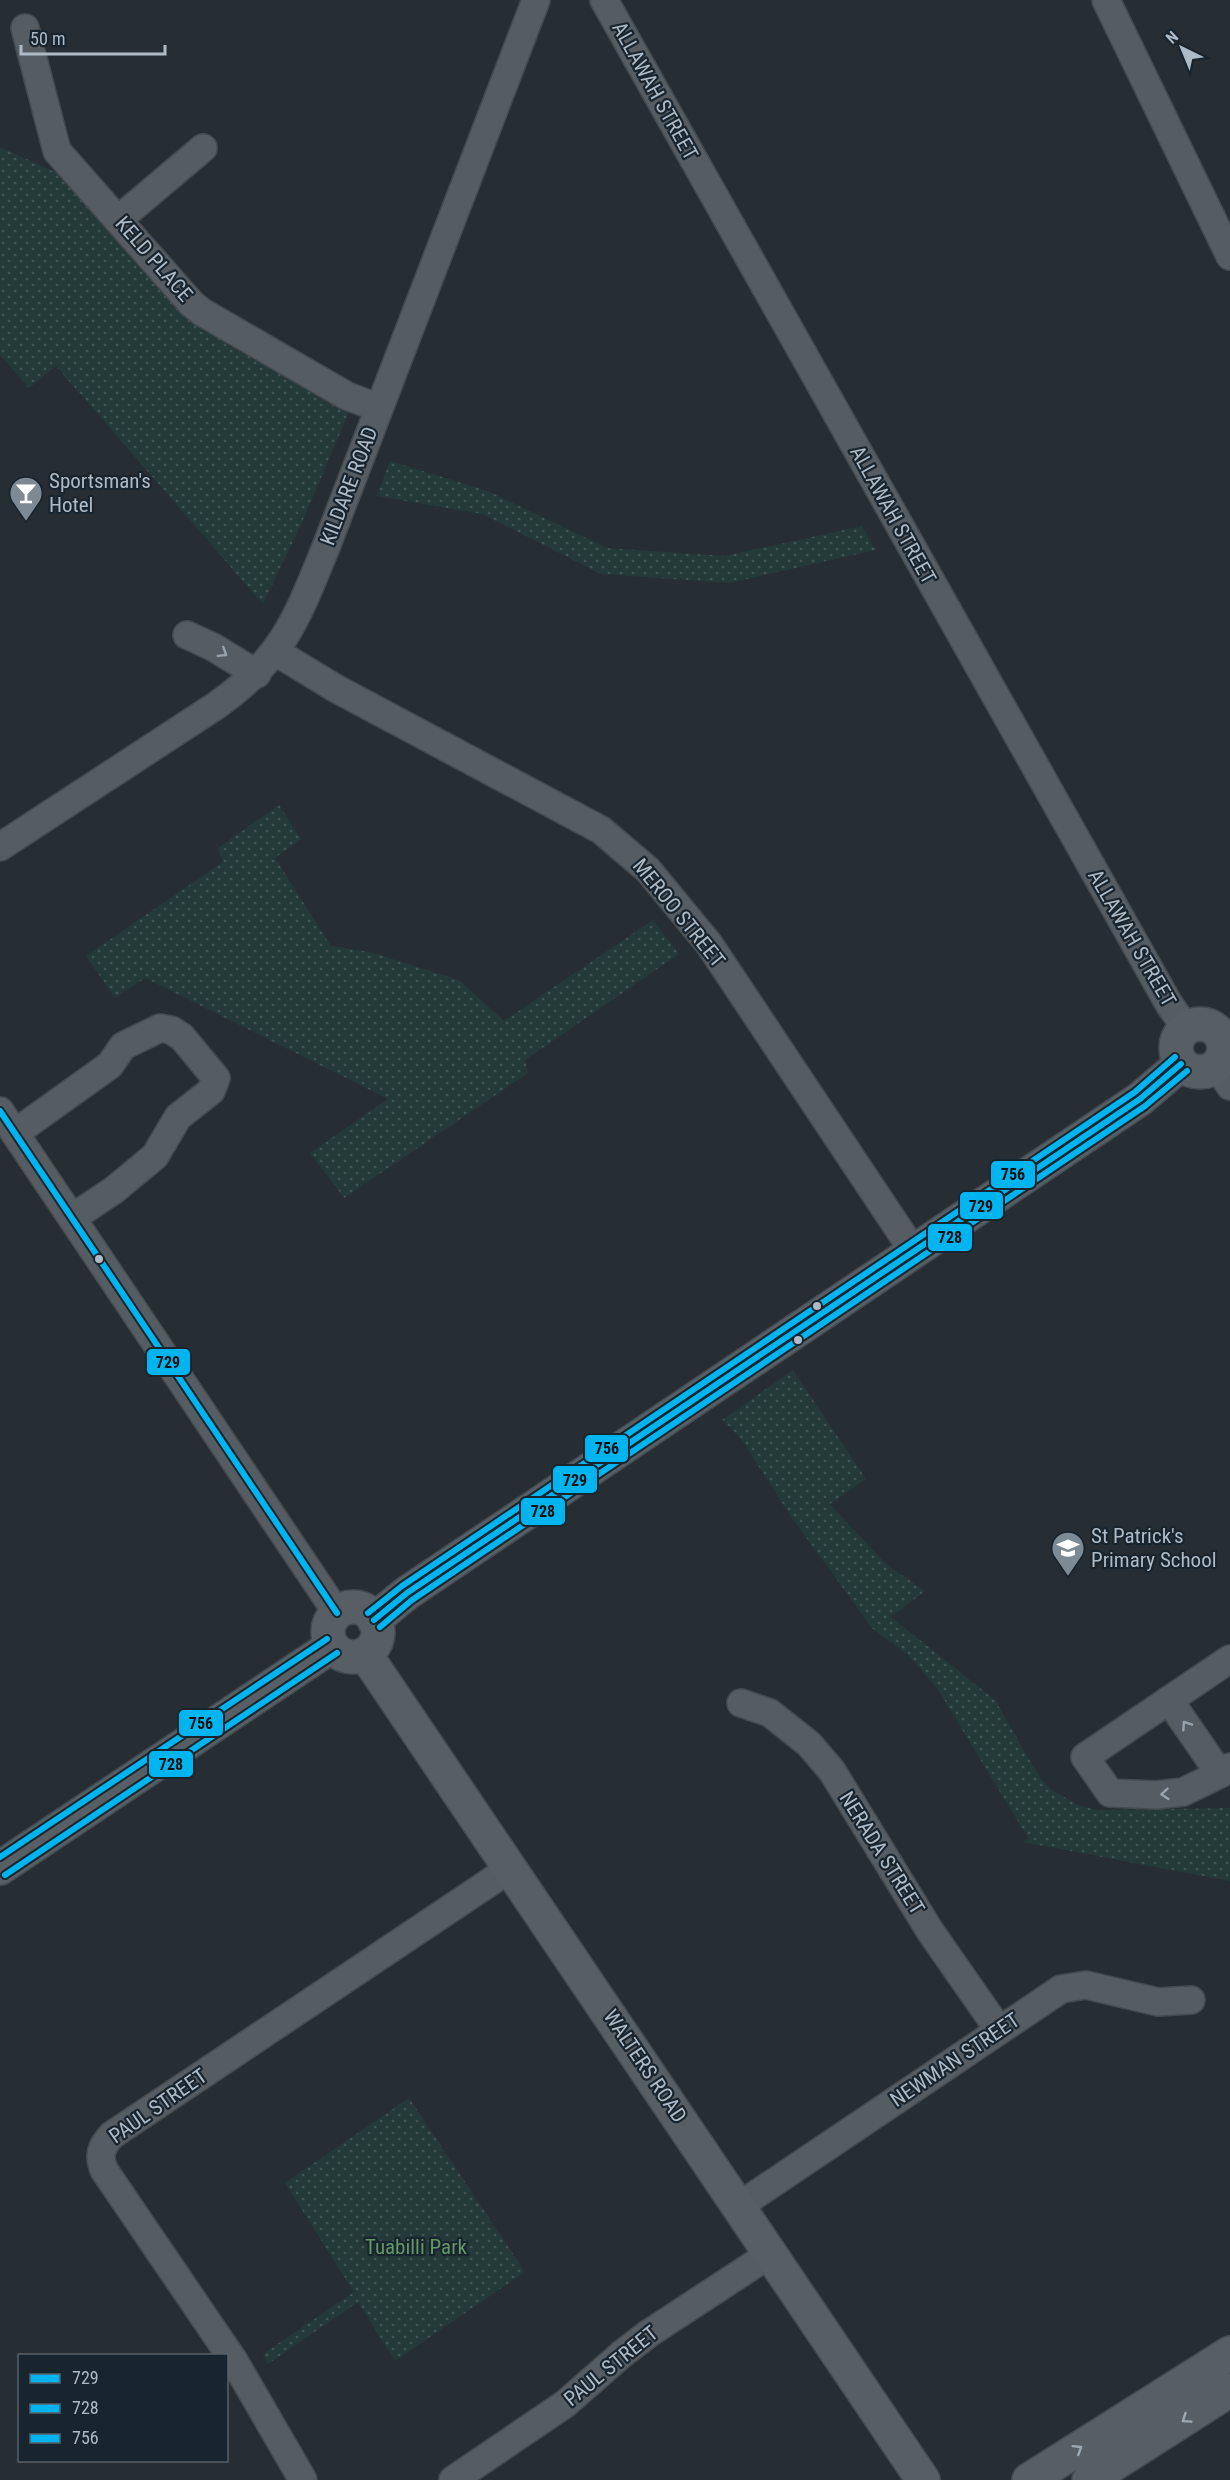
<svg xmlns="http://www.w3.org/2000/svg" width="1230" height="2480" font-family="'Roboto Condensed',sans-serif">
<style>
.grass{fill:url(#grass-dots)}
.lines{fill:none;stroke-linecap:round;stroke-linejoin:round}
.minor-casing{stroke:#444a4e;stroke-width:30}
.major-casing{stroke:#434b50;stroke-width:36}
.minor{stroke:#555c62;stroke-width:27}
.major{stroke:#585f64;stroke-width:33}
.bus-1-casing{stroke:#19252e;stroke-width:10}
.bus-2-casing{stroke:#19252e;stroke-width:10}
.bus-3-casing{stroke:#19252e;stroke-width:10}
.bus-1{stroke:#00b5ef;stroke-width:6}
.bus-2{stroke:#00b5ef;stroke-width:6}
.bus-3{stroke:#00b5ef;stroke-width:6}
.oneway{stroke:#98a3ad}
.oneway2{stroke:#9da9b2}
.bus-dot{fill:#aebbc6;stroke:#19252e;stroke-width:2}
.labels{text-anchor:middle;stroke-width:4.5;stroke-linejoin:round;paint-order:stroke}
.street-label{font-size:21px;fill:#aebbc6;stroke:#19252e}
.poi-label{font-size:21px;fill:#aebbc6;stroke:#19252e;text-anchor:start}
.park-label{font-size:21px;fill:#649867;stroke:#19252e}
.line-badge{stroke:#19252e;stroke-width:2}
.pale-badge-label{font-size:16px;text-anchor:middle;font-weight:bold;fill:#111}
</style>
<defs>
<pattern id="grass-dots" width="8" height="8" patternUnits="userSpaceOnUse" patternTransform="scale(1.5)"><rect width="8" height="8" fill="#233a39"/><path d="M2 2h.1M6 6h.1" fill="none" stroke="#405554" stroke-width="1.8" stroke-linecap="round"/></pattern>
</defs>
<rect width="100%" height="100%" fill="#262e33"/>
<g class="grass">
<polygon points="0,147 77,182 190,315 349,412 300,527 263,604 56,366 29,388 0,355"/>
<polygon points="390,461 488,491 607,548 725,556 862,526 876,550 729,583 601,574 482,514 377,496"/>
<polygon points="279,805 301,839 275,858 331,946 370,952 459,980 504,1021 653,920 679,954 525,1060 528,1073 344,1198 310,1153 388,1099 145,978 115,998 86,956 223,862 218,848"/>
<polygon points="793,1370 866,1479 830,1504 886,1564 925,1591 891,1617 995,1700 1040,1778 1052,1790 1078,1805 1097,1810 1230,1808 1230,1881 1023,1842 1028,1838 937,1688 908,1655 872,1628 792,1518 740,1437 722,1420"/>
<polygon points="409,2098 525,2272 395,2361 358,2302 268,2364 263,2354 354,2292 285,2183"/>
</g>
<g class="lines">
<g class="minor-casing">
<g id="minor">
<polyline points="604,0 1169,1004 1186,1028"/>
<polyline points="1106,0 1230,256"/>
<polyline points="25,28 57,151 191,303 202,312 347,396 379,408"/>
<polyline points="119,219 203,148"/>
<polyline points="187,635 213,647 257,674"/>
<polyline points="276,652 335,688 601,830 648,870 709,944 914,1252"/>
<path d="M0,847L217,705C284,657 296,620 326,547L536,0"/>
<polyline points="1216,1065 1230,1086"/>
<polyline points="0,1111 337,1613"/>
<polyline points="15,1133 110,1065 123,1046 160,1028 171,1030 182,1037 216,1078 211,1091 178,1117 155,1156 114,1190 72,1218"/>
<polyline points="1169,1700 1220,1774 1230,1767"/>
<polyline points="741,1703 770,1713 809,1744 832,1771 930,1931 999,2030"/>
<polyline points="1220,1774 1183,1792 1156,1795 1110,1793 1085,1757 1230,1659"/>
<polyline points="739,2206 1061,1989 1086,1985 1158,2002 1191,2000"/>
<path d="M303,2480L234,2361L104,2170C98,2155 101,2147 112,2135L511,1868"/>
<polyline points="453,2480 565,2404 622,2354 648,2334 770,2254"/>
</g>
</g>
<g class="major-casing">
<g id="major">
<circle cx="1200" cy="1048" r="24"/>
<circle cx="353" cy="1632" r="25"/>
<polyline points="374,1620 407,1593 1140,1099 1181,1064"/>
<polyline points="365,1654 923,2480"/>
<polyline points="0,1868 332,1646"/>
<polyline points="1029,2480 1230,2353"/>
<polyline points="1089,2480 1230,2390"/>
</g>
</g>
<use href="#minor" class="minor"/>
<use href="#major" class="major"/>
<g class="bus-1-casing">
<g id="bus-1">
<polyline points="0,1111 337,1613"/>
<polyline points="374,1620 407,1593 1140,1099 1181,1064"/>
</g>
</g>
<g class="bus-2-casing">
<g id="bus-2">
<polyline points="380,1627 412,1600 1145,1106 1187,1071"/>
<polyline points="5,1875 337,1653"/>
</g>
</g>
<g class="bus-3-casing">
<g id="bus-3">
<polyline points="368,1613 402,1586 1135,1092 1175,1057"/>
<polyline points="0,1857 327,1639"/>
</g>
</g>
<use href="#bus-1" class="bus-1"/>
<use href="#bus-2" class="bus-2"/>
<use href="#bus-3" class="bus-3"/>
</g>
<defs><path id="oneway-chevron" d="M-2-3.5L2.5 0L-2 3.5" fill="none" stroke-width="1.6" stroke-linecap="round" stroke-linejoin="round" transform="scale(1.5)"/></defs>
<g class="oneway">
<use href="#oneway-chevron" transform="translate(223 653) rotate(32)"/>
<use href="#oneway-chevron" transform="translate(1186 1725) rotate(-124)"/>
<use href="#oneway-chevron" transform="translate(1165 1794) rotate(175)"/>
</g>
<g class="oneway2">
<use href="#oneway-chevron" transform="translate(1186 2419) rotate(146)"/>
<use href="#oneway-chevron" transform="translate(1078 2449) rotate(-32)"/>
</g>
<defs>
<g id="bar-pin" transform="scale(1.725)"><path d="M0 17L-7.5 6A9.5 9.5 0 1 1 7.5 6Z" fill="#7e8a93" stroke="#19252e"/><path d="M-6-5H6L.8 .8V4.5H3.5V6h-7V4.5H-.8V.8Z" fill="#fff"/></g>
<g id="school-pin" transform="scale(1.725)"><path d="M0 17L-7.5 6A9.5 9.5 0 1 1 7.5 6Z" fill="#7e8a93" stroke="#19252e"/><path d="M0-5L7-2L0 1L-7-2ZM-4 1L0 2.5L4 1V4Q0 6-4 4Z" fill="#fff"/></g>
</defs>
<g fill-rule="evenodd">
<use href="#bar-pin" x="26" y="493"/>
<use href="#school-pin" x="1068" y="1548"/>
</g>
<g class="bus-dot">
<circle cx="99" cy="1259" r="5"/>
<circle cx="817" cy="1306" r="5"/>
<circle cx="798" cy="1340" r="5"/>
</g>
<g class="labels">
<g class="street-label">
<text transform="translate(655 91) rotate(61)" y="7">ALLAWAH STREET</text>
<text transform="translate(154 259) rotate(49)" y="7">KELD PLACE</text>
<text transform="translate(349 486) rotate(-69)" y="7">KILDARE ROAD</text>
<text transform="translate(893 515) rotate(61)" y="7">ALLAWAH STREET</text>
<text transform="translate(679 913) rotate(51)" y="7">MEROO STREET</text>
<text transform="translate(1132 938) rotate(60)" y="7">ALLAWAH STREET</text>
<text transform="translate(882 1853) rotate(58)" y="7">NERADA STREET</text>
<text transform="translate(955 2060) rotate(-34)" y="7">NEWMAN STREET</text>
<text transform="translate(645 2066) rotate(56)" y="7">WALTERS ROAD</text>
<text transform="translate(158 2106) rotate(-35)" y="7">PAUL STREET</text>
<text transform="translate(611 2366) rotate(-39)" y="7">PAUL STREET</text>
</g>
<g class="poi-label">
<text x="49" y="488">Sportsman's<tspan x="49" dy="24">Hotel</tspan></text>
<text x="1091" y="1543">St Patrick's<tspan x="1091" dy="24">Primary School</tspan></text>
</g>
<g class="park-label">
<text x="416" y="2254">Tuabilli Park</text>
</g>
</g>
<g class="line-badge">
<rect x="990" y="1160" width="46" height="29" rx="6" fill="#00b5ef"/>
<rect x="959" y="1191" width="45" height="29" rx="6" fill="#00b5ef"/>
<rect x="927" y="1223" width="46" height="29" rx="6" fill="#00b5ef"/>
<rect x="146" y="1348" width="45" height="28" rx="6" fill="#00b5ef"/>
<rect x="584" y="1434" width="45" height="29" rx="6" fill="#00b5ef"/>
<rect x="552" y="1465" width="46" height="29" rx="6" fill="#00b5ef"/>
<rect x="520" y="1497" width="46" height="29" rx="6" fill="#00b5ef"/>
<rect x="178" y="1709" width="46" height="28" rx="6" fill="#00b5ef"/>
<rect x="148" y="1750" width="46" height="28" rx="6" fill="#00b5ef"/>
</g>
<g class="pale-badge-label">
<text x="1013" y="1180">756</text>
<text x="981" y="1212">729</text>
<text x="950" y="1243">728</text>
<text x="168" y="1368">729</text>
<text x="607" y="1454">756</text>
<text x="575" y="1486">729</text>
<text x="543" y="1517">728</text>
<text x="201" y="1729">756</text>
<text x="171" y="1770">728</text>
</g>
<rect x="18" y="2354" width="210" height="108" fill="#19252e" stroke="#55616b" stroke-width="1.5"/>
<rect x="30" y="2374" width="30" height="9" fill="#00b5ef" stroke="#55616b" stroke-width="1.5"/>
<text x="72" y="2384" font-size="18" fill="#aebbc6">729</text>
<rect x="30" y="2404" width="30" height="9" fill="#00b5ef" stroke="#55616b" stroke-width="1.5"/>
<text x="72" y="2414" font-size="18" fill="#aebbc6">728</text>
<rect x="30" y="2434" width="30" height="9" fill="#00b5ef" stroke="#55616b" stroke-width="1.5"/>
<text x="72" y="2444" font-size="18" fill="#aebbc6">756</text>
<g transform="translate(1182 48) rotate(317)" stroke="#19252e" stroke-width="4.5" paint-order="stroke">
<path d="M0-4.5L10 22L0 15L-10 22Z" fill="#aebbc6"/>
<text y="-9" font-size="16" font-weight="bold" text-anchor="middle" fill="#aebbc6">N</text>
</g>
<path d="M21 45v9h144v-9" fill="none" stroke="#aebbc6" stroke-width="3"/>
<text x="30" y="45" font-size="18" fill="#aebbc6" stroke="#19252e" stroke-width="4.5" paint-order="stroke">50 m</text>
</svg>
